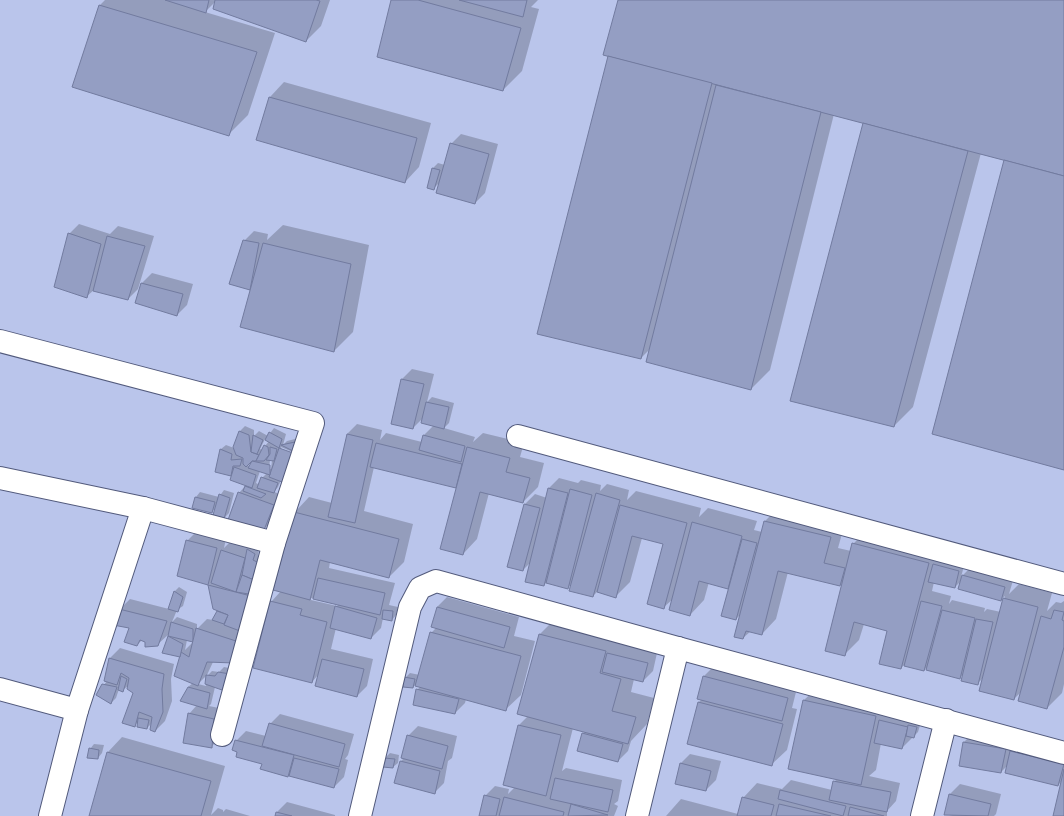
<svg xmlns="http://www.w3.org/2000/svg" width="1064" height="816" font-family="'Fira Sans Condensed',sans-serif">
<rect width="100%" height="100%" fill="#bac5eb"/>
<g fill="#0003" fill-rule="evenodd">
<path d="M105,0H330L321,26L306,41L215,2L205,12L275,33L248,115L229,134L100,5Z"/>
<path d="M392,0H538L531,7L539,9L522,71L503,90Z"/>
<path d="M619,0H1064V469L1006,159L981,153L913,407L894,426L864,122L834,114L770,370L751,389L650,349L641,358L609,55Z"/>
<path d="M284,82L431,123L419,167L405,182L257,139L270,97Z"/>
<path d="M461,134L498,144L485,193L475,203L440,182L434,188L428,187L433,168L438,163L445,165L451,144Z"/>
<path d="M79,224L110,234L118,226L154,236L138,289L128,299L94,290L87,296L69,234Z"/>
<path d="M283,225L369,245L353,332L334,351L251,289L230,284L244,241L254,231L268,234L267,240Z"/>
<path d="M152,273L193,284L187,305L177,315L136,302L142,283Z"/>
<path d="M412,369L434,374L427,402L432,397L454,403L449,423L444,428L475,437L473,442L483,433L524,443L520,457L544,463L538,487L523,502L489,493L477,539L463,554L458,484L456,486L374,467L364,511L413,524L404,562L389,577L330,562L329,568L395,583L389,605L398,607L396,615L392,620L383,618L381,628L371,638L336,628L331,649L373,659L367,686L357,696L318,675L312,682L271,602L281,591L295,512L309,497L332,503L347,434L357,424L382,430L380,440L386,433L422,442L424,435L434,425L423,418L413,428L402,379ZM311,598L339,604L337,606L311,600Z"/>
<path d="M245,426L254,430V436L259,431L268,436L274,428L286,434L283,445L287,441L299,438L295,453L281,447L287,476L281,480L278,487L274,492L283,495L274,519L264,529L239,493L246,485L233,475L217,472L221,449L226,445L234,448L240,431ZM265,439L269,441L262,450L260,449ZM253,459L250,466L247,465ZM270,460H272L271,469H269ZM260,471L267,473L262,478L260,485L256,483Z"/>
<path d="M559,478L578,483L581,480L601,485L600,491L607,484L629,490L627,500L636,491L701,508L699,517L708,508L757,521L754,530L762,532L765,521L779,507L845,523L838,548L851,551L853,544L868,529L964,566L961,577L973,565L1014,577L1009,594L1019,584L1052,593L1047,611L1056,602L1061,603L1064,601V684L1062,693L1047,708L1022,691L1014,699L984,677L977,684L964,673L960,678L928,666L924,670L904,665L901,668L888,630L864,624L859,640L844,655V582L840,585L788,572L776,619L762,634L751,631L743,638L741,614L736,619L730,585L728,587L709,582L704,600L690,615L673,599L664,607V543L642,538L630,582L616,596L597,592L593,596L572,583L568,588L547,582L544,585L531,562L523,570L525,504L535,494L547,498L549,488ZM961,581L1000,600L1005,596L1001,612L987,609L984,612L985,608L952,600L949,604L951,596L932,591L934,582L955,587Z"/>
<path d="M224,490L234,493L229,513L224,518L216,507L212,512L196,497L200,492L219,497Z"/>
<path d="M197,531L226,539L224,548L231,541L259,549L258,556L262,557L248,632L213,662L207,675L198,684L206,686L207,676L212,671L219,672L224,667L234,669L227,684L222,689L215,687L211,704L209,706L224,709L221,737L211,747L189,714L197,705L188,687L193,683L181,656L163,652L169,634L157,645L142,640L137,645L131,627L120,609L130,599L169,609L174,592L179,587L187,592L183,606L177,610L172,622L177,617L197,624V629L207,619L213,620L219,610L214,608L209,584L179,576L187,541ZM195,638L193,644L192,643L185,650L187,640L192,641Z"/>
<path d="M447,597L519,617L514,636L535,641L521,695L506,709L466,699L465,703L455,713L417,690L420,687L417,683L413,687L405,678L410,673L420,675L431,633L436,628L437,607Z"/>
<path d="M559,615L624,632L621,644L657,653L653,671L643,681L634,679L631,692L654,698L647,724L631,741L628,751L618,761L583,733L585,732L573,728L562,771L566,768L622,780L618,801L614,804L618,806L614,816H480L485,796L495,786L509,789L508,794L515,787L504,785L519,725L528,716L518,714L540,634Z"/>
<path d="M120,648L174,664L171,679L172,701L165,721L155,731L153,722L147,728L139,721L134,726V692L129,685L123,690L119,689L116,698L111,703L97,694L107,681L105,680L110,658Z"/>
<path d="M713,667L797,688L792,708L797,709L787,750L772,764L698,703L702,699L703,677Z"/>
<path d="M819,686L921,722L918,732L902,748L881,743L876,770L869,776L900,783L896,801L887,811V816H666L681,799L738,814L743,798L757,783L782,789L791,780L832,790L836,779L804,700Z"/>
<path d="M280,714L354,734L348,755L345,759L348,760L344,777L334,787L261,768L263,763L238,751L236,741L246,731L266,736L270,724Z"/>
<path d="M418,726L457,736L452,758L448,761L444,783L434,793L401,761L404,758L408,736Z"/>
<path d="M974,732L1064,752V816H1054L1062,781L1058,785L1007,766L1001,772L960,765L964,742Z"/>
<path d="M122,737L225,766L211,815L218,808L223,810V812L226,809L250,816H90L108,752Z"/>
<path d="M94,744L104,745L102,753L98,758L90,749Z"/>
<path d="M390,753L399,755L398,763L393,767L384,766L385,758Z"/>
<path d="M690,754L721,761L716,780L706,790L680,764Z"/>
<path d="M960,784L1001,794L996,814L994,816H953L945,814L950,794Z"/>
<path d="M287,802L335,815V816H276L277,812Z"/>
</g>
<g fill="#949ec3" stroke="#727b9f">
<path d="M165,0H209L206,13Z"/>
<path d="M215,0H316L320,1L306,42L213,9Z"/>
<path d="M391,0H418L521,28L503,91L377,57Z"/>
<path d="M459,0H527L523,17Z"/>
<path d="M618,0H1064V176L603,55Z"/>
<path d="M99,5L257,52L229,136L72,87Z"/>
<path d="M608,56L712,83L641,359L537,334Z"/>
<path d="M716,85L821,112L751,390L646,362Z"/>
<path d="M269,97L417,138L405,183L256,140Z"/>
<path d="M863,123L968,151L894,427L790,401Z"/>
<path d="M450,143L489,154L475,204L436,193Z"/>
<path d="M1004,160L1064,176V470L932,434Z"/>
<path d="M432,168L440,170L434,190L427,188Z"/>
<path d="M68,233L101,244L87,298L54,287Z"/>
<path d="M107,236L145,246L128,300L93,291Z"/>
<path d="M243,240L259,243L250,290L229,284Z"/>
<path d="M263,243L351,264L334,352L240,327Z"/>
<path d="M141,283L183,294L177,316L135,303Z"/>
<path d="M401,379L424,384L413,429L391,424Z"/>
<path d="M426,402L449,407L444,429L421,423Z"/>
<path d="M239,431L249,435L251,452L259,455L256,461H252L246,467L243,464V458L236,455L233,447Z"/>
<path d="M269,432L282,439L279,448L265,440Z"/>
<path d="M347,434L373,440L355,523L328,517Z"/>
<path d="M253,435L263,440L257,454L251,452Z"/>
<path d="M423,435L465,446L461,462L419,450Z"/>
<path d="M295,442L293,451L281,445Z"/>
<path d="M376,443L462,464L456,488L370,467Z"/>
<path d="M264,445L268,447L269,455L264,461H256Z"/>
<path d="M270,447L277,449L274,461L266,460L270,454Z"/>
<path d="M467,447L510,458L506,472L530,478L523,503L480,492L463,555L440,549Z"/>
<path d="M279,448L293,453L282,482L269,477Z"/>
<path d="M220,449L232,454L231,460L242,459L240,466H233L231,476L215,472Z"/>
<path d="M252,461L270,465V475L248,468Z"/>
<path d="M234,467L256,475L252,488L230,480Z"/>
<path d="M261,477L278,483L274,493L257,488Z"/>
<path d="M245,486L266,494L261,498L243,491Z"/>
<path d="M548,488L568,493L544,586L525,582Z"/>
<path d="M570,489L592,495L568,589L546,583Z"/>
<path d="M238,492L274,505L264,530L228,520Z"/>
<path d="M596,493L620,500L593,597L569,591Z"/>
<path d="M219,494L230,498L224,519L213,515Z"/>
<path d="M195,497L215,502L212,513L192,508Z"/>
<path d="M524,504L540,508L523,571L507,567Z"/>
<path d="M620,505L687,523L664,609L647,604L663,544L632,536L616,598L597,592Z"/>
<path d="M294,512L399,539L389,578L320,560L310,600L273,590Z"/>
<path d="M764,521L831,537L824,563L845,568L840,586L778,571L762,635L746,631L743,639L734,637Z"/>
<path d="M692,522L742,536L728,589L699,581L690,616L669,610Z"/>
<path d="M742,539L757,543L736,620L721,616Z"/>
<path d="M186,540L217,548L208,585L177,576Z"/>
<path d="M852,543L929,563L901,669L879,664L887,631L854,622L845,656L825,651Z"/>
<path d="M247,549L255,554L253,560L257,562L261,567L254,580L242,575Z"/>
<path d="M221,550L245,558L236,592L211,583Z"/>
<path d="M933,564L959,571L955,588L928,582Z"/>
<path d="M242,575L254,580L255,595L236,592Z"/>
<path d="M962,575L1005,587L1001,601L958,589Z"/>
<path d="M318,578L385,593L380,615L313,599Z"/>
<path d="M208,585L251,596L240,631L224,625L228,615L213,609Z"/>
<path d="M174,591L183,597L178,612L168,609Z"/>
<path d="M1003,598L1038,607L1014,700L979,691Z"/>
<path d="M270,601L302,609L300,615L327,622L312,683L253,668Z"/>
<path d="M921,601L942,606L924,671L904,666Z"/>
<path d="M335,606L377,618L371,639L330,628Z"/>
<path d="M437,607L510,627L504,648L431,627Z"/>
<path d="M119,609L167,621L158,646L145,647V642L140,640L137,646L124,642L129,628L113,625Z"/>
<path d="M383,610L393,611L392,621L382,619Z"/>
<path d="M942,610L975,618L960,679L926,670Z"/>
<path d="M1054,610L1064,612L1062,620L1064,621V647L1047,709L1018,701L1041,616L1051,619Z"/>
<path d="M217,611L228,615L224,624L212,620Z"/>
<path d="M976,619L993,622L978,685L961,681Z"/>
<path d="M171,622L193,629V642L168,636Z"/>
<path d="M196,628L239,642L234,663L207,662L198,686L174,676L181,652L189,657Z"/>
<path d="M430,632L521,656L506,711L415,686Z"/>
<path d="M539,634L606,651L600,673L621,679L612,711L636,717L628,744L517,714Z"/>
<path d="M168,636L183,644L180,657L162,653Z"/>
<path d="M607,653L648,663L643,682L602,672Z"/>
<path d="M109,658L164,674L162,689L163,712L155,732L150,730L152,717L139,712L135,727L122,723L133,693L127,689L129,678L121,673L117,685L104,681Z"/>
<path d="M322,659L364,669L357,697L315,686Z"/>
<path d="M218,672L230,674L222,690L205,684L206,675L215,676Z"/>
<path d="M121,676L127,679L123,692L118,690Z"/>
<path d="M703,676L788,698L782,721L697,699Z"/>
<path d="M404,677L415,679L413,688L403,687Z"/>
<path d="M102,684L117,687L111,704L96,695Z"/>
<path d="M188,687L210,693L207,709L180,701Z"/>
<path d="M416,689L459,699L455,714L413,705Z"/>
<path d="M803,700L876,716L861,785L788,769Z"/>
<path d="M698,702L783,724L772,766L687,744Z"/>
<path d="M188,713L214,719L212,748L183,743Z"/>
<path d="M138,718L149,720L147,729L137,727Z"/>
<path d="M879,720L908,727L902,749L874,743Z"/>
<path d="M269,723L345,744L339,767L262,746Z"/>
<path d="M518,725L561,735L546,796L503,785Z"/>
<path d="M908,725L917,727L914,738L906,736Z"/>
<path d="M582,733L623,744L618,762L577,751Z"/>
<path d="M407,735L448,746L442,769L401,758Z"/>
<path d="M235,740L294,755L288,777L260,769L262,764L236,757L237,752L232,750Z"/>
<path d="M963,742L1006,749L1001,773L959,766Z"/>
<path d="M89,748L99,750L98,759L87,758Z"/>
<path d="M1010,751L1064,764L1058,786L1005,773Z"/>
<path d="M107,752L211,781L201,816H89Z"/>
<path d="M294,758L339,769L334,788L289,776Z"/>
<path d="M384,758L395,759L393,768L383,767Z"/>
<path d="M400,761L440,771L435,794L394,783Z"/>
<path d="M680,763L711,771L706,791L675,784Z"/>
<path d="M1064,769V816H1053Z"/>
<path d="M555,778L613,790L608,812L550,799Z"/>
<path d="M833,781L891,792L887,812L829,800Z"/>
<path d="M780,790L846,806L843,816L778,799Z"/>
<path d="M949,794L991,804L988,816L944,815Z"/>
<path d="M484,795L500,799L496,816H479Z"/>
<path d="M504,797L564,812L563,816H499Z"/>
<path d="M742,797L774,805L771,816H737Z"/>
<path d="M571,804L608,815L568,816Z"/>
<path d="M779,804L831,816H776Z"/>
<path d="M850,807L884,816H848Z"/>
<path d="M276,812L292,816H275Z"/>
</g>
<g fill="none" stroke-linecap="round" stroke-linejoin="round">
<defs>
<g id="minor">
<path d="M0,341L313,423L274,543L222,735"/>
<path d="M518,436L1064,584"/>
<path d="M0,478L143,508L274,543"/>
<path d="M0,689L77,710"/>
<path d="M50,816L77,710L143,508"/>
<path d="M360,816L410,607L420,588L436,581L678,648L1064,753"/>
<path d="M637,816L678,648"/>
<path d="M922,816L946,720"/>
</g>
</defs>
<use href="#minor" stroke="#525a7c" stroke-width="24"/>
<use href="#minor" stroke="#fff" stroke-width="22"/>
</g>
</svg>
